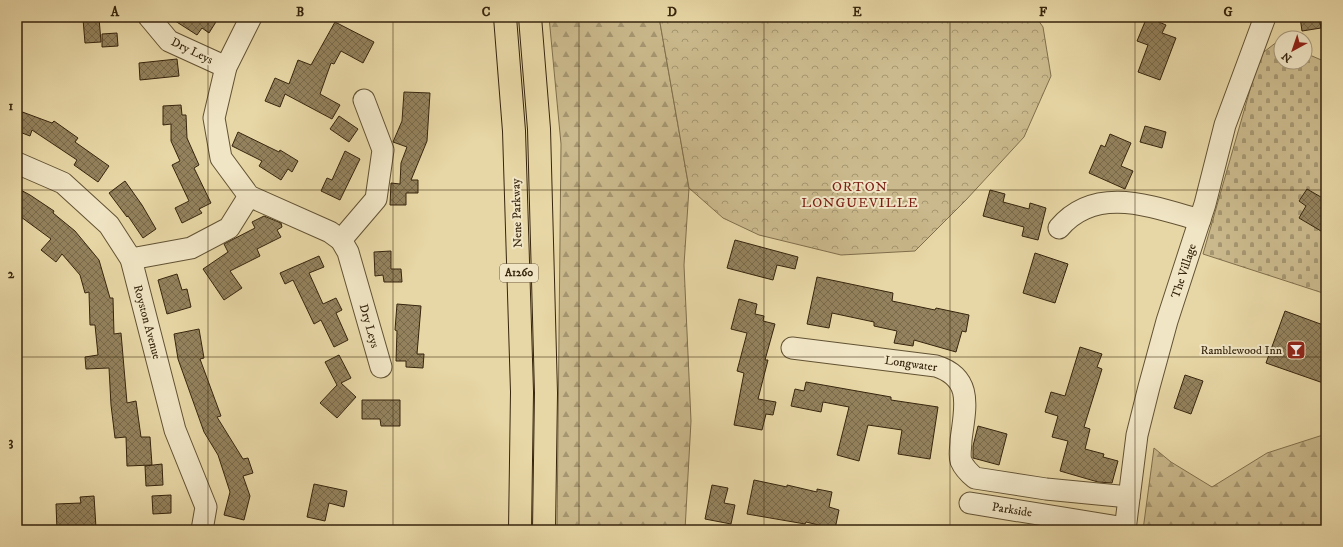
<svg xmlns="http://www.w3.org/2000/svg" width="1343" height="547" font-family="'IM FELL DW Pica',serif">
<defs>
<pattern id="forest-firs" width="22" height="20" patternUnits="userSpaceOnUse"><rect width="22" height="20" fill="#cab98c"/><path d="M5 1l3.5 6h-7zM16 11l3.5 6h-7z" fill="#a59671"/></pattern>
<pattern id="cemetery-stones" width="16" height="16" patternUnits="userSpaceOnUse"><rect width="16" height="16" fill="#cab98c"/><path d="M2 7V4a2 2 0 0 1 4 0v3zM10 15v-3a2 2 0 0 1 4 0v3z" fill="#a59671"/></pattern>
<pattern id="park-crowns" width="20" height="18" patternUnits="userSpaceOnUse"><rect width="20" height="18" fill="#cab98c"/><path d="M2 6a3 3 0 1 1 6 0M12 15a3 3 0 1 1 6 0" fill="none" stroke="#a59671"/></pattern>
<pattern id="building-cross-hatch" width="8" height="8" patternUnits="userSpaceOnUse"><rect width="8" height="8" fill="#93825d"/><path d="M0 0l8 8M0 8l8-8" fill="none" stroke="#796a4b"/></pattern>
</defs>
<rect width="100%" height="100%" fill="#e8d7a6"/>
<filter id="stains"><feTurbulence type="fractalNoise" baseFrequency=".005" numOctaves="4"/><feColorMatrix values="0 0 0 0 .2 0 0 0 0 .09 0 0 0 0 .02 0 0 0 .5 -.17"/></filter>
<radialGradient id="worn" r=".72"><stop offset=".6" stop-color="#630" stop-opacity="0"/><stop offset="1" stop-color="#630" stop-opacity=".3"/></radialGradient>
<g fill="url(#forest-firs)" stroke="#806f4c">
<path d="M549,17H659L689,188L684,265L691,421L685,530H557L561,144Z"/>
<path d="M1326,434V530H1143L1154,448L1171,462L1212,487L1267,453Z"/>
</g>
<path fill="url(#cemetery-stones)" stroke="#806f4c" d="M1278,41L1281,42V62H1305V53L1326,62V294L1203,254L1260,55Z"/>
<path fill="url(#park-crowns)" stroke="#806f4c" d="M659,17H1036L1043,27L1051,76L1024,137L966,200L915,251L841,255L759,235L723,218L689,188Z"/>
<g fill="url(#building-cross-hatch)" stroke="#36250d">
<path d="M169,17H219L209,33L202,28L197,35Z"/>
<path d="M1147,17L1166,25L1162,33L1176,38L1160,80L1138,72L1148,45L1137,41Z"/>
<path d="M1300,17H1319L1321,28L1302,31Z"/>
<path d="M99,18L101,42L85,43L83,19Z"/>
<path d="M335,22L374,42L363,63L341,51L334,64L331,63L320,94L340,105L332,119L285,94L280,107L265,101L275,78L289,84L298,60L311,65Z"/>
<path d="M117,33L118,46L102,47V34Z"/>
<path d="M177,59L179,76L140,80L139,63Z"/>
<path d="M404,92L430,93L427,141L411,180H418V193H406V205H390L391,183L400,184L401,163L407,147L393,142L402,121Z"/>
<path d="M181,105L182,115H186L187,138L199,165L194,168L211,203L199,209L202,213L182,223L175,208L189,201L172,165L180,161L171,141V124L163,125V106Z"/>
<path d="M17,110L52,123L54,121L78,138L75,142L109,166L98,182L74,165L77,160L32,130L30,136L17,131Z"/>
<path d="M339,116L358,129L349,142L330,129Z"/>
<path d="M1145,126L1166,132L1162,148L1140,142Z"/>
<path d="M238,132L279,152L280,150L298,161L292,172L288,169L281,180L259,166L262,161L232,146Z"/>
<path d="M1110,134L1131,143L1121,166L1133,171L1125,189L1089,173L1101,145L1105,147Z"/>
<path d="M345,151L360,159L340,200L321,191L327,178L332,180Z"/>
<path d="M125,181L142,205L156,229L143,238L128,216L127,217L109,193Z"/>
<path d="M17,188L30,195L54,211L53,213L75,231L99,260L110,298H113L114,334L121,333L127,403L136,401L141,437H150L152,465L127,466L126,437L115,438L111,405L109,368L86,369L85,357L98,355L95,325H90L89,292L85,293L80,275L62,254L56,262L41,250L51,239L17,214Z"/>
<path d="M1307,189L1326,200V234L1299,218L1306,206L1299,201Z"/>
<path d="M990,190L1005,194L1003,202L1029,209L1030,203L1046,208L1038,240L1022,236L1024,227L983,216Z"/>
<path d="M264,216L281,223L282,227L277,230L281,237L257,249L260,256L230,271L242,288L224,300L203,269L228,252L224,244L255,228L252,222Z"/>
<path d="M735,240L798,257L795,269L777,265L773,280L727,268Z"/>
<path d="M391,251V269H401L402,282H384L383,275L375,276L374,252Z"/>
<path d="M1035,253L1068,264L1055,303L1023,293Z"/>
<path d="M319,256L324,267L309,273L323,304L336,298L342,310L336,313L348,340L334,347L321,320L314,324L293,280L285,284L280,273Z"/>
<path d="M177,274L182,290L187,289L191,307L167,314L158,280Z"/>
<path d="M817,277L893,293L892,301L935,310L936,308L969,315L966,332L962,331L956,352L914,340L913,346L894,343L897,331L874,326V322L832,313L829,328L807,324Z"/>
<path d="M739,299L757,304L755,314L764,316L763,321L775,324L765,360H768L758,399L776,402L773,415L766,414L762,430L734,425L744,373L737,371L747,333L731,329Z"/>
<path d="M397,304L421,306L417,354H424L423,368L406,367V361H396L397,331L395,330Z"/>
<path d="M1285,311L1326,326V384L1266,363Z"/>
<path d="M199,329L204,358L200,359L221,416L217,417L243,459L248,458L253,473L243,476L250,496L244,520L224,515L230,492L218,455L204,432L178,359L174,334Z"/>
<path d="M1080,347L1102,354L1097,367L1102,369L1084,427L1090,429L1085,449L1104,454L1103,457L1118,461L1112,483L1098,482L1060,471L1068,441L1052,437L1058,416L1045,412L1051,392L1065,396Z"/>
<path d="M339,355L351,378L341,383L356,397L337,418L320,403L337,385L325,362Z"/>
<path d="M1185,375L1203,381L1191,414L1174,408Z"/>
<path d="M806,382L891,397V400L938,407L930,459L898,454L902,430L868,425L859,461L837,455L849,407L823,402L821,412L791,406L795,389L804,391Z"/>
<path d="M362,400H400V426H381L380,419H362Z"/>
<path d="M978,426L1007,434L999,465L973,458V446Z"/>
<path d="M162,464L163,485L146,486L145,466Z"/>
<path d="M754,480L787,487V485L817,492V489L832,492L829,507L839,510L835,529L806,522L805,524L747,514Z"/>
<path d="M314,484L347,491L344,507L329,503L325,521L307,517Z"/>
<path d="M712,485L728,488L724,503L735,505L731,524L705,519Z"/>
<path d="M171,495V513L153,514L152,496Z"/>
<path d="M94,496L96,528L57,530L56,504L81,503L80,497Z"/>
</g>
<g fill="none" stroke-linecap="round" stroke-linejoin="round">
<defs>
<g id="minor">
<path d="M149,17L169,41L226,67"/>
<path d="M251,17L226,67L214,118L221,158L249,196L330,232L341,240L348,252L381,367"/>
<path d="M17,163L63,183L109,225L131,259L175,430L206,507L202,530"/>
<path d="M1059,228C1096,184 1153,207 1200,220"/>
<path d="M341,240L376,199L383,150L364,100"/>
<path d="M131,259L191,248L229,228L249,196"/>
<path d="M792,348L936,366C974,378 965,408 961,440C961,447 959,455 961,461C964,468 969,473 975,478L1046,489L1129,497"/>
<path d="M970,503L1125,528"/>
<path d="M1125,530L1137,435L1149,387L1167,321L1205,204L1225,125L1265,17"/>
</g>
<g id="highway">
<path d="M505,17L514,131L522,392L520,530"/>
<path d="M530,17L539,129L546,393L544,530"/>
</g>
</defs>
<use href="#minor" stroke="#625233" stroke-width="23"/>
<use href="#highway" stroke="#36250d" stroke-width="24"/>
<use href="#minor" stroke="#f0e5c5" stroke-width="21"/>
<use href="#highway" stroke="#e8d7a6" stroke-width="22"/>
</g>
<path fill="none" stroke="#36250d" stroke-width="1" stroke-opacity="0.55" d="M208,17V530M393,17V530M579,17V530M764,17V530M950,17V530M1135,17V530M17,190H1326M17,357H1326"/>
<defs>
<symbol id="bar-square" viewBox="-11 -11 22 22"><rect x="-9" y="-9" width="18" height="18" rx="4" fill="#8f2418" stroke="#f0e5c5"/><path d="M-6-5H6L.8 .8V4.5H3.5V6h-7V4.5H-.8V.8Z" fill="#fff"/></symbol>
</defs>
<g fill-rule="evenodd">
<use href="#bar-square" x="1285" y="339" width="22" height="22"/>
</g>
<g text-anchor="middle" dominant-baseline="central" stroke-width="4" stroke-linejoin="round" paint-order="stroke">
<rect fill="#f0e5c5" stroke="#6e5f44" stroke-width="1" x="500" y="264" width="38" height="18" rx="3"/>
<g font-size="11" font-weight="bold" fill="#36250d">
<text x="519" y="273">A1260</text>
</g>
<g font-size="12" fill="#36250d" stroke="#f0e5c5">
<text transform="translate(192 51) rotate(26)">Dry Leys</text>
<text transform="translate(517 213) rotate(-92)">Nene Parkway</text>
<text transform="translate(1184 271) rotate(-72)">The Village</text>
<text transform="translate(147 322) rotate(75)">Royston Avenue</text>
<text transform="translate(369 326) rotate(74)">Dry Leys</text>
<text transform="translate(911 364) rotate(8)">Longwater</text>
<text transform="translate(1012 510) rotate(9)">Parkside</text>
</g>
<g font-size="12" fill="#36250d" stroke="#f0e5c5" text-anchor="end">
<text x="1282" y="350">Ramblewood Inn</text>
</g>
<g font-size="14" letter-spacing="1" fill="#7a1f14" stroke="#f0e5c5">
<text x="860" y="187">ORTON<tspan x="860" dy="16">LONGUEVILLE</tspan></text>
</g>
</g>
<rect width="1343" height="547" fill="none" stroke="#e8d7a6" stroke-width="44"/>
<g transform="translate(1293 50) rotate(220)"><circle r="19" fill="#f0e5c5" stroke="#a6987b"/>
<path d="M0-3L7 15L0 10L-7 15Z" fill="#8f2418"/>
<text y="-6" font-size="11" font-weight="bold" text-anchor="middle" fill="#36250d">N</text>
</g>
<rect x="22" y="22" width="1299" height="503" fill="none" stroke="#36250d" stroke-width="1.5"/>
<g font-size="13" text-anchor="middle" font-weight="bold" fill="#36250d">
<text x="115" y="16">A</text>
<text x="300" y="16">B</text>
<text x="486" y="16">C</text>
<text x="672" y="16">D</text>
<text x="857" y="16">E</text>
<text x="1043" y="16">F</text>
<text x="1228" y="16">G</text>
<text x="11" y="110">1</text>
<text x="11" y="278">2</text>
<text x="11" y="446">3</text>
</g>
<rect width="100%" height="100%" filter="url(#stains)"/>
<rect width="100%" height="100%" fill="url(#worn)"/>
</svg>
